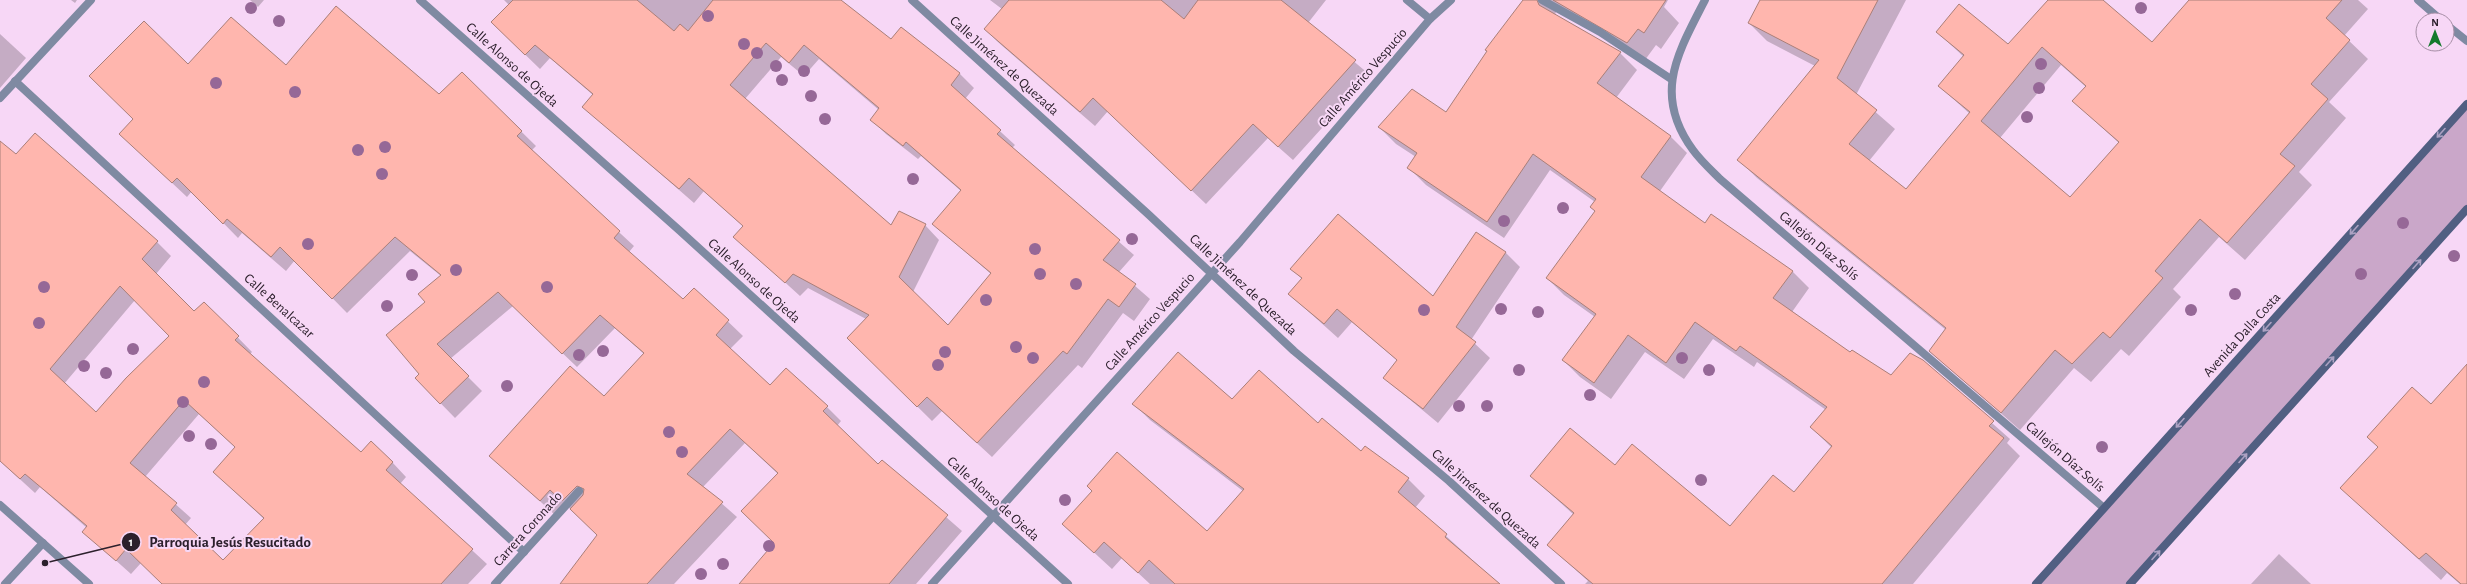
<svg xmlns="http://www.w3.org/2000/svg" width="2467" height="584" font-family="'Alegreya Sans',sans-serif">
<rect width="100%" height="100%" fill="#f7d7f6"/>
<path fill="#caa7c9" d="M2467,104V209L2130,584H2036Z"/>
<g fill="#0003" fill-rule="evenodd">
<path d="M71,0H77L75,3Z"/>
<path d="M250,0H264L258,7Z"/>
<path d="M504,0H840L892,41L902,28L960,74L974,88L965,99L1015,145L1012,148L1134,255L1119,272L1150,299L1134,321L1123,313L1082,368L1078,365L992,457L942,411L932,421L848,338L866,319L808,288L800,296L735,237L744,227L704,191L694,203L583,106L593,95L550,58L540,69L507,37L509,5ZM781,57L804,76L819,59L879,110L872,120L886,134L918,159L921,156L961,191L934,224L991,274L948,326L913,292L939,240L925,225L891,227L745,99Z"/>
<path d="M990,0H1326L1308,23L1370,75L1293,160L1268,138L1206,204L1108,111L1095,126L999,43L985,29L1002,9Z"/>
<path d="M1524,0H1668L1664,7L1679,23L1661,49L1656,45L1645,60L1563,12H1556L1555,15L1620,53L1637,70L1616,98L1670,136L1687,153L1660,191L1705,224L1792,271L1809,288L1792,312L1851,353L1892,376L1922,361L2010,439L2007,443L2020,456L1913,584H1585L1588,581L1548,545L1574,515L1531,476L1615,466L1730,528L1794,494L1832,448L1811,427L1826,410L1757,362L1754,367L1713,339L1684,379L1645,352L1611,399L1580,377L1563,360L1595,317L1564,295L1547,278L1596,212L1591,207L1595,202L1550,170L1504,238L1426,185L1409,168L1416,157L1396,144L1379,127L1446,113Z"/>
<path d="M1761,0H1906L1856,95L1895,129L1869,161L1906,191L1970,114L1939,86L1964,57L1937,32L2008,46L2049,0H2102L2152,43L2191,0H2358L2368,9L2344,36L2368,59L2329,102L2346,118L2299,172L2312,185L2245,260L2219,237L2173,289L2181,297L2129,356L2121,349L2091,382L2074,368L2020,430L1930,351L1946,330L1757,178L1739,160L1815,66L1767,41L1749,23ZM2061,65L2086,87L2073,101L2119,143L2070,199L2000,138Z"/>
<path d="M0,34L26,58L0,88Z"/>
<path d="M188,66L286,67L439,95L462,73L536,146L531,151L634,246L629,252L683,300L694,289L743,336L730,349L770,387L827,407L841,421L837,426L878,465L882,461L962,531L916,584H741L775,543L778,474L745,443L703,487L737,517L674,584H561L598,535L565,504L555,515L491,456L604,397L644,354L615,328L577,367L513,306L450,359L482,391L455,418L416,378L420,374L427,302L441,276L410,251L347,313L295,260L286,271L242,233L238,238L192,191L187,197L120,134Z"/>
<path d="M0,142L16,155L157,242L171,256L156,274L194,312L204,303L252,352L250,354L361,453L392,462L406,477L400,484L487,564L468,584H163L141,563L131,574L84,532L87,528L40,487L35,493L0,461ZM135,300L170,336L96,413L64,384ZM199,414L236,448L214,472L264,519L223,562L185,525L191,518L145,477Z"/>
<path d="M1477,234L1506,253L1520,267L1471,340L1490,358L1438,423L1384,378L1398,361L1352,322L1338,338L1289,294L1302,279L1292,269L1434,297Z"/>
<path d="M2467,366V584H2460L2447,573L2441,580L2341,488L2431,406Z"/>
<path d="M1232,401L1318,424L1361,453L1408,479L1425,496L1415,508L1499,584H1150L1122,558L1112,569L1063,524L1207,532L1243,491L1150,420L1133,403Z"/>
<path d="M2279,554L2311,584H2251Z"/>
</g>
<g fill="#ffb6ae" stroke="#aa7f79" fill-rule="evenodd">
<path d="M513,0H637L674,31L680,24L688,31L713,0H841L891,39L901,27L960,73L951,85L1001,130L997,134L1120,240L1103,260L1136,284L1119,307L1108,299L1067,354L1063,351L977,443L927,397L917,407L847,338L869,315L793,274L785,283L733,237L743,226L689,178L679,189L582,107L593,94L535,45L525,55L491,22ZM766,43L789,63L804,45L879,108L870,120L903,146L906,142L961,190L932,224L991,273L948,325L899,277L926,224L899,211L891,225L730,85Z"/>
<path d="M1009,0H1161L1184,19L1198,0H1281L1356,60L1278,147L1253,124L1191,191L1093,98L1080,112L984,29Z"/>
<path d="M1523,0H1537L1539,5L1621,52L1597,83L1671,136L1641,177L1705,223L1711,214L1793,271L1773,298L1850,352L1852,350L1891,375L1910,353L1923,360L1994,421L1989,426L2004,438L1882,584H1593L1547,545L1574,513L1530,476L1570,428L1615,465L1632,444L1730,526L1773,475L1794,492L1832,446L1810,427L1827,407L1740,346L1736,351L1695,322L1666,363L1628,335L1594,383L1562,360L1596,314L1546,278L1595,211L1590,207L1596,199L1533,154L1487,222L1407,168L1417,153L1378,127L1412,89L1446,112L1487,51L1485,50Z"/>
<path d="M1553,0H1666L1644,33L1638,29L1627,43Z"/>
<path d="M1760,0H1878L1837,78L1877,110L1849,144L1906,189L1970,112L1938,86L1964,55L1936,32L1959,4L2008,44L2048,0H2103L2152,42L2189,0H2342L2326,18L2350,40L2311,84L2328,99L2280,154L2295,166L2227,243L2200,219L2155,271L2163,278L2110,338L2103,332L2072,364L2055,350L2001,413L1929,351L1946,328L1737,160L1819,60L1748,23ZM2042,47L2086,86L2072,101L2119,142L2070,197L1981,121Z"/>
<path d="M336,6L439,94L462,72L522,131L517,136L620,231L614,238L683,299L694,288L729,320L716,335L770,385L786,368L828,406L823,411L878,464L882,460L948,515L889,584H739L774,543L741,511L778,473L730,429L687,474L723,502L647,584H560L597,535L570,509L583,495L584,489L577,486L562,501L550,490L540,501L489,456L570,366L604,396L644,353L600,315L562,354L498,292L437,344L469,376L440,404L415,378L419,374L386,335L425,302L418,294L441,275L395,237L332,299L280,247L271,257L227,219L223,224L177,178L172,183L119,134L133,119L89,76L144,21L188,64L231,17L286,65Z"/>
<path d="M35,133L158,241L142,259L194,311L204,302L239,336L235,340L361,452L371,441L393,462L386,470L473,549L441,584H162L126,549L116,561L82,532L87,526L25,474L20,479L0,461V141L16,154ZM120,286L169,336L126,378L96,412L50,369ZM184,400L235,447L213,472L264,518L223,560L171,510L177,503L130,463Z"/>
<path d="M1338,214L1433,296L1476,232L1506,252L1456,327L1476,342L1423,409L1383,378L1397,360L1337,309L1324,324L1288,294L1302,278L1290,269Z"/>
<path d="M1178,352L1232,399L1259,370L1318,423L1322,418L1361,451L1365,446L1409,478L1398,492L1447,534L1445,537L1500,584H1175L1149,560L1138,573L1104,542L1094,553L1062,524L1092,491L1087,486L1117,452L1207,531L1244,489L1132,404Z"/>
<path d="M2467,364V584H2461L2426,553L2419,559L2340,488L2378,447L2367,437L2412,387L2431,404Z"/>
</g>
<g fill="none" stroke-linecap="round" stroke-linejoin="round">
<g stroke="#7f8aa2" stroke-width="8">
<path d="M2418,0L2441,20"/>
<path d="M2447,25L2467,41"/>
</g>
<g stroke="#7f8aa2" stroke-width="8">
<path d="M420,0L679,230L1068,584"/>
<path d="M912,0L1148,214L1294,351L1449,481L1561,584"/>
<path d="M1407,0L1430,19"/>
<path d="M1542,0L1600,32L1671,79"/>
<path d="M1705,0C1678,53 1652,94 1693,150C1701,161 1711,170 1720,179L2104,508"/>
<path d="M15,81L524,552"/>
<path d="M0,98L91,0"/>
<path d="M0,505L89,584"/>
<path d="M5,584L43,543"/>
<path d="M495,584L579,491"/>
<path d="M932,584L1240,242L1430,19L1451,0"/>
</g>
<g stroke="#515f82" stroke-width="8">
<path d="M2036,584L2467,104"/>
<path d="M2130,584L2467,209"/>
</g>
</g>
<g fill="#966897">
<circle cx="251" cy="8" r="6"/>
<circle cx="2141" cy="8" r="6"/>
<circle cx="708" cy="16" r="6"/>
<circle cx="279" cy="21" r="6"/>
<circle cx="744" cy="44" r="6"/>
<circle cx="757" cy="53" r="6"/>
<circle cx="2041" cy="64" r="6"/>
<circle cx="776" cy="66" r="6"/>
<circle cx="804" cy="71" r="6"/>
<circle cx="782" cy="80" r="6"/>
<circle cx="216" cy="83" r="6"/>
<circle cx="2039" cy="88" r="6"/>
<circle cx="295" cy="92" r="6"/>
<circle cx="811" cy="96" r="6"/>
<circle cx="2027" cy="117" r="6"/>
<circle cx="825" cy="119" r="6"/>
<circle cx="385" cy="147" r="6"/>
<circle cx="358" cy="150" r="6"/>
<circle cx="382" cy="174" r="6"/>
<circle cx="913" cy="179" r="6"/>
<circle cx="1563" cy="208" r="6"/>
<circle cx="1504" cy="221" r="6"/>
<circle cx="2403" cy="223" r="6"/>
<circle cx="1132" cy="239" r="6"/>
<circle cx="308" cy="244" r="6"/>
<circle cx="1035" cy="249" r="6"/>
<circle cx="2454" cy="256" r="6"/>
<circle cx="456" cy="270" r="6"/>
<circle cx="1040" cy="274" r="6"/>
<circle cx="2361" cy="274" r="6"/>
<circle cx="412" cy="275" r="6"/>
<circle cx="1076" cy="284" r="6"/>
<circle cx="44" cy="287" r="6"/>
<circle cx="547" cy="287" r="6"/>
<circle cx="2235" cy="294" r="6"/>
<circle cx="986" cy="300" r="6"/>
<circle cx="387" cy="306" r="6"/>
<circle cx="1501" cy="309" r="6"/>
<circle cx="1424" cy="310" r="6"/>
<circle cx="2191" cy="310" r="6"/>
<circle cx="1538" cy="312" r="6"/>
<circle cx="39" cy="323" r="6"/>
<circle cx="1016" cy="347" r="6"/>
<circle cx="133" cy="349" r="6"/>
<circle cx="603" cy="351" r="6"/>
<circle cx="945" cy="352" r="6"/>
<circle cx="579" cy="355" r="6"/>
<circle cx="1033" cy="358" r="6"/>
<circle cx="1682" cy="358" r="6"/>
<circle cx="938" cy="365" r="6"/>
<circle cx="84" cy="366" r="6"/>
<circle cx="1519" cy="370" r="6"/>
<circle cx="1709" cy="370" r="6"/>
<circle cx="106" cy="373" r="6"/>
<circle cx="204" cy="382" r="6"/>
<circle cx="507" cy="386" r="6"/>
<circle cx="1590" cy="395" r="6"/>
<circle cx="183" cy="402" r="6"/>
<circle cx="1459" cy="406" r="6"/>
<circle cx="1487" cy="406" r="6"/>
<circle cx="669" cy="432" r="6"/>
<circle cx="189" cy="436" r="6"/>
<circle cx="211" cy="444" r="6"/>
<circle cx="2102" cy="447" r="6"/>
<circle cx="682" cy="452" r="6"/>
<circle cx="1701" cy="480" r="6"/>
<circle cx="1065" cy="500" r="6"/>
<circle cx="769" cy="546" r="6"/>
<circle cx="723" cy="564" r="6"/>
<circle cx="701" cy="574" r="6"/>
</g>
<defs><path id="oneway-shaft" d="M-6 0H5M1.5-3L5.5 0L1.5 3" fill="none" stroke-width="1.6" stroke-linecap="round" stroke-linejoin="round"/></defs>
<g stroke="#aca1c2">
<use href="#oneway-shaft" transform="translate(2441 133) rotate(132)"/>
<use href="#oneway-shaft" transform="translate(2354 230) rotate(132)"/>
<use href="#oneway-shaft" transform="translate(2417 264) rotate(-48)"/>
<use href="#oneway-shaft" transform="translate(2267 327) rotate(132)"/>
<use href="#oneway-shaft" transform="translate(2330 361) rotate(-48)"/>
<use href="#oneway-shaft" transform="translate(2180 423) rotate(132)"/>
<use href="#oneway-shaft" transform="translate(2243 458) rotate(-48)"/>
<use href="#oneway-shaft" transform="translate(2156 555) rotate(-48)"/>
</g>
<g text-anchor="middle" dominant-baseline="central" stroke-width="4" stroke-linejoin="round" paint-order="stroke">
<g font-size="14" fill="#2c202c" stroke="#f7d7f6">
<text transform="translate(512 65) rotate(42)">Calle Alonso de Ojeda</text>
<text transform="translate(1004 66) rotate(42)">Calle Jiménez de Quezada</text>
<text transform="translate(1363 78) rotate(-49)">Calle Américo Vespucio</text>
<text transform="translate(1819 246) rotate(40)">Callejón Díaz Solís</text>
<text transform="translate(754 281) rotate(42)">Calle Alonso de Ojeda</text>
<text transform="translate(1243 285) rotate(43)">Calle Jiménez de Quezada</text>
<text transform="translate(279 306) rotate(42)">Calle Benalcazar</text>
<text transform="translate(1150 322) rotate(-48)">Calle Américo Vespucio</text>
<text transform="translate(2242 335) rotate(-48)">Avenida Dalla Costa</text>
<text transform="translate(2065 457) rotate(41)">Callejón Díaz Solís</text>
<text transform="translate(993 499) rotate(42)">Calle Alonso de Ojeda</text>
<text transform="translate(1486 499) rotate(42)">Calle Jiménez de Quezada</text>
<text transform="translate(528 529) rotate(-48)">Carrera Coronado</text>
</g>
</g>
<path fill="none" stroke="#2c202c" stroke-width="1.5" d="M45 563L131 542"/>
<g fill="#2c202c" stroke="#f7d7f6" stroke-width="1.5">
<circle cx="45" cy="563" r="4"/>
<circle cx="131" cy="542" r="10"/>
</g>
<g font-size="12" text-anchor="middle" font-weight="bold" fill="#fff">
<text x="131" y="546">1</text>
</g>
<g font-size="15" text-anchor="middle" font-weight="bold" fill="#2c202c" stroke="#f7d7f6" stroke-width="4" stroke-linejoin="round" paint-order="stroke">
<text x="230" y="547">Parroquia Jesús Resucitado</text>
</g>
<g transform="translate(2435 32)"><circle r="19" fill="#f7d7f6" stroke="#a68ea5"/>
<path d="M0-3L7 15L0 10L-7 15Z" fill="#147a2d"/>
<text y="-6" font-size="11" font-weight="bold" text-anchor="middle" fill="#2c202c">N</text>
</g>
</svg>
